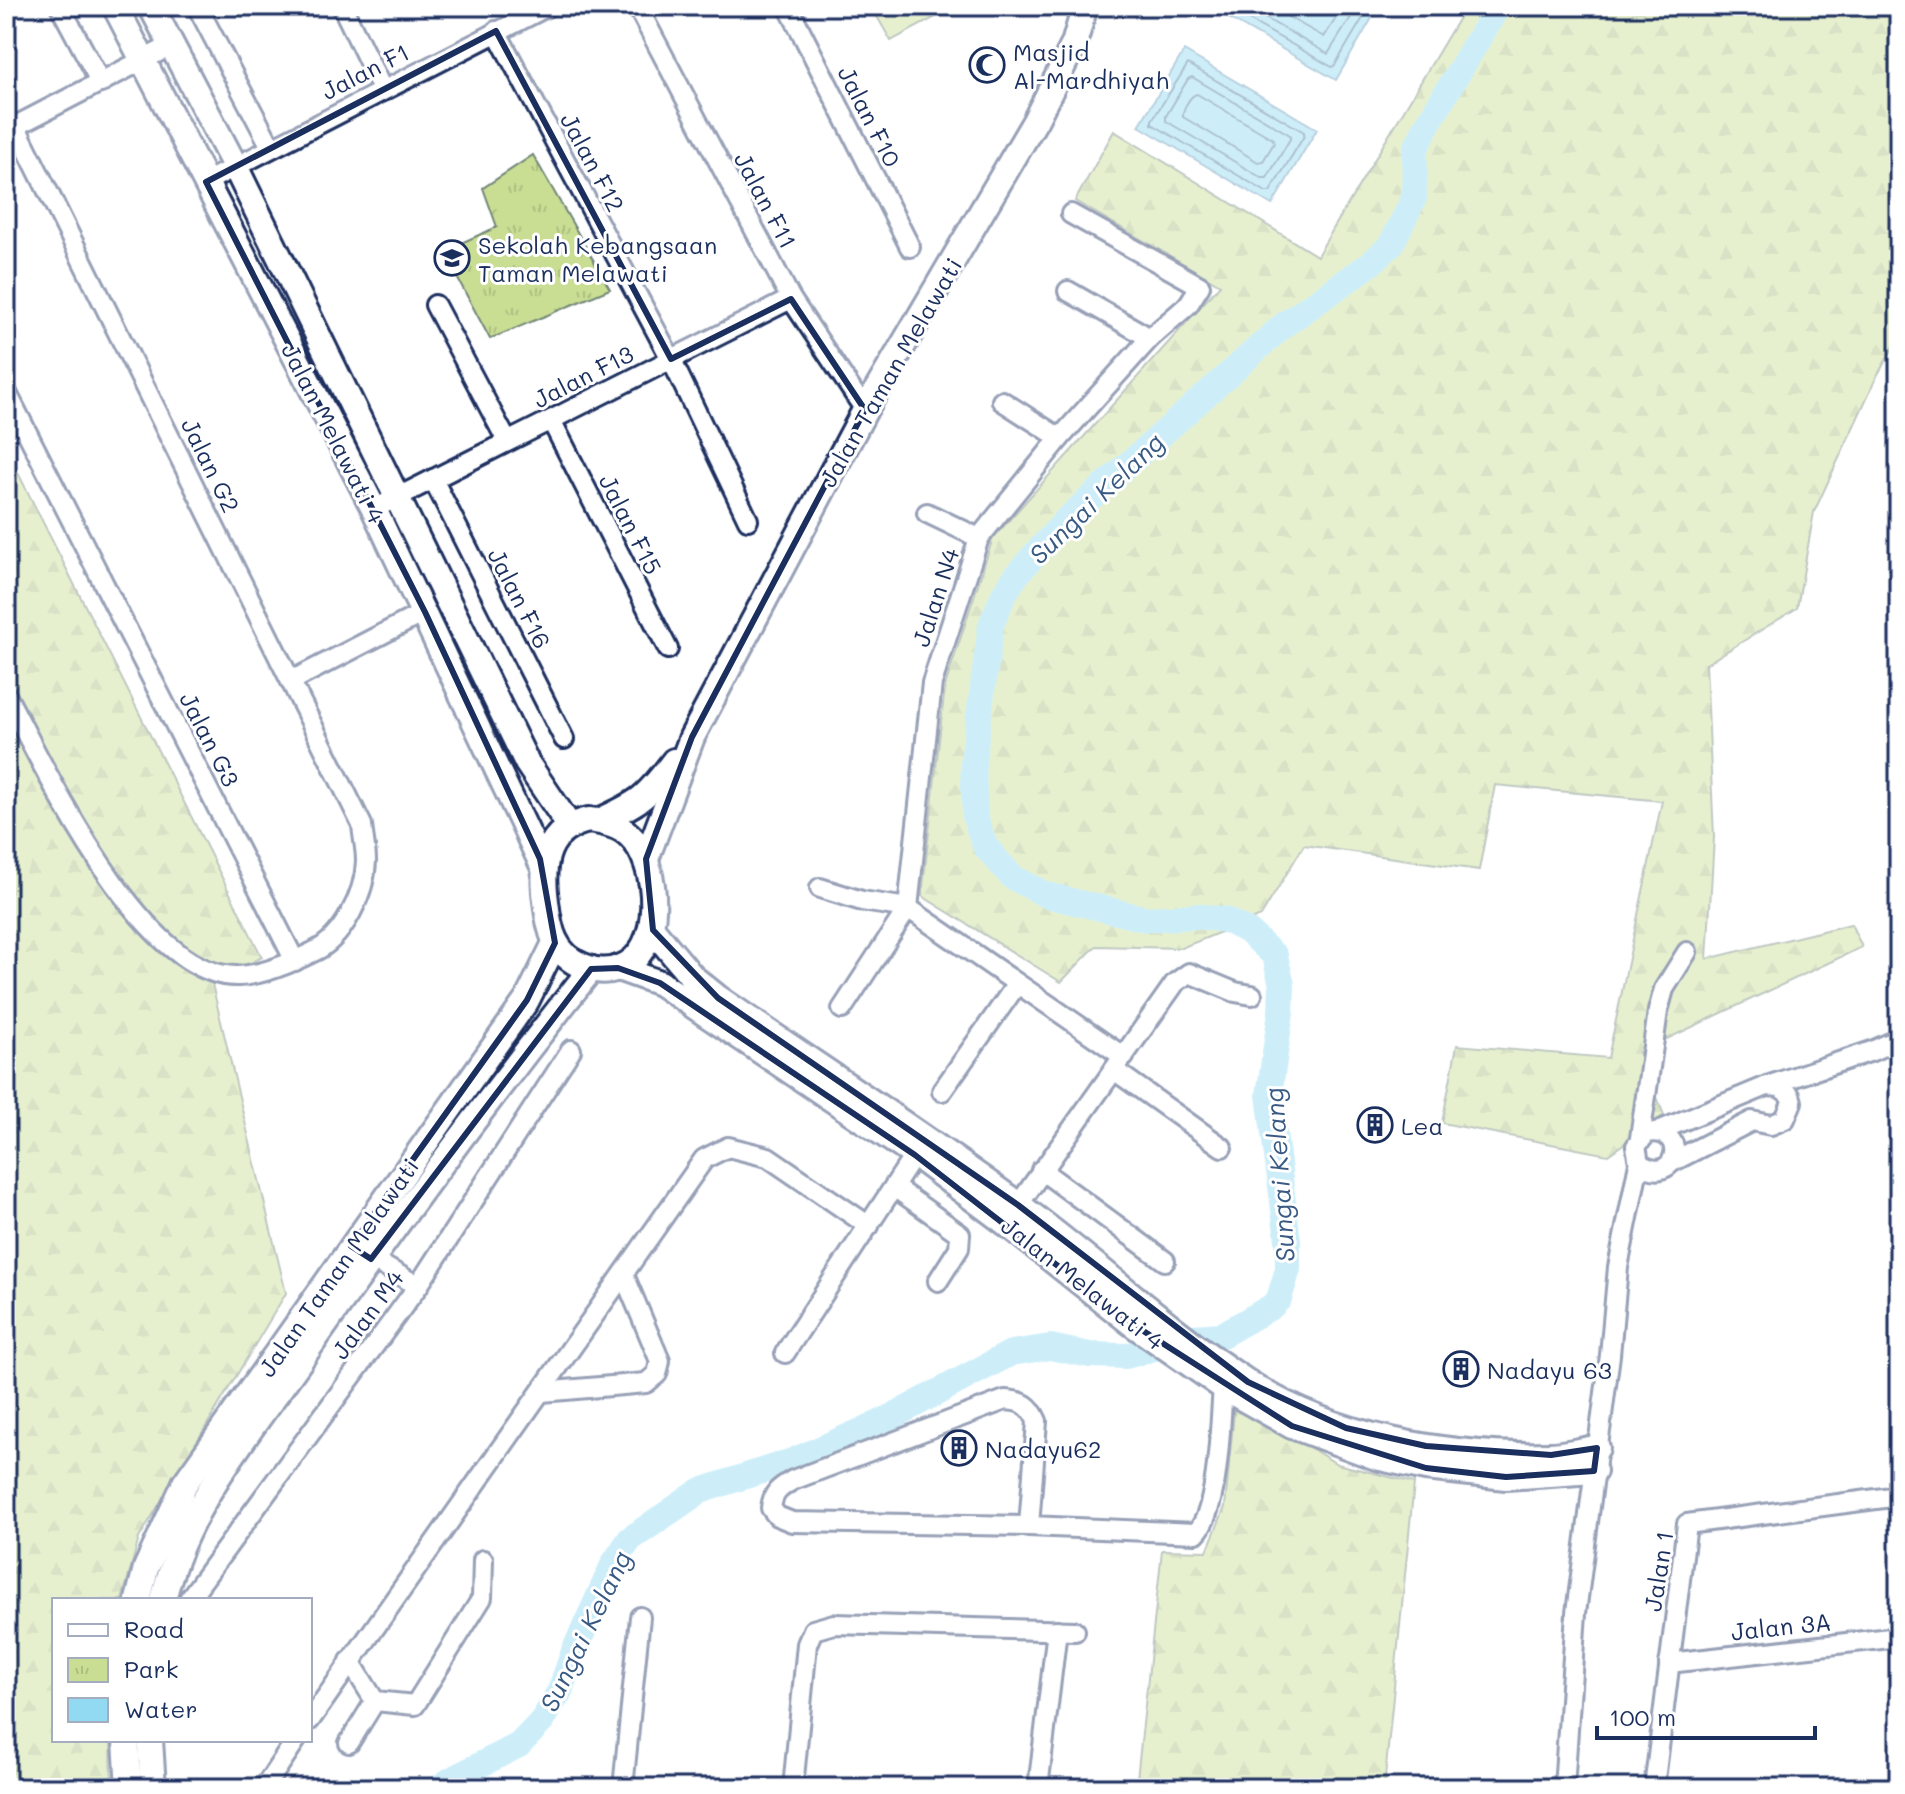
<svg xmlns="http://www.w3.org/2000/svg" width="1905" height="1794" font-family="Mali,sans-serif">
<defs>
<pattern id="forest-firs" width="22" height="20" patternUnits="userSpaceOnUse" patternTransform="scale(2)"><rect width="22" height="20" fill="#c9de93"/><path d="M5 1l3.5 6h-7zM16 11l3.5 6h-7z" fill="#acbf81"/></pattern>
<pattern id="park-tufts" width="24" height="20" patternUnits="userSpaceOnUse" patternTransform="scale(2)"><rect width="24" height="20" fill="#c9de93"/><path d="M3 7l-1-3M5 7V3M7 7l1-3M15 17l-1-3M17 17v-4M19 17l1-3" fill="none" stroke="#acbf81"/></pattern>
</defs>
<rect width="100%" height="100%" fill="#fff"/>
<filter id="ink" filterUnits="userSpaceOnUse"><feTurbulence type="fractalNoise" baseFrequency=".0125" numOctaves="2"/><feDisplacementMap in="SourceGraphic" scale="16" xChannelSelector="R" yChannelSelector="G"/><feConvolveMatrix kernelMatrix="1 2 1 2 8 2 1 2 1" color-interpolation-filters="sRGB"/></filter>
<g filter="url(#ink)">
<g fill="url(#forest-firs)" stroke="#728678" stroke-width="2">
<path d="M1466,6H1899V337L1877,376L1814,512L1797,608L1706,664L1714,837L1707,959L1851,924L1862,947L1639,1052L1664,1115L1608,1155L1442,1123L1457,1045L1608,1058L1662,801L1495,785L1479,870L1304,845L1261,916L1181,948L1096,946L1061,982L922,896L945,686L993,538L1220,285L1075,201L1114,131L1317,256Z"/>
<path d="M6,449L262,957L212,984L286,1293L139,1538L122,1600H54V1740H111L112,1788H6Z"/>
<path d="M1235,1402L1337,1464L1414,1483L1384,1788H1136L1162,1550L1207,1551L1225,1507Z"/>
</g>
<path fill="url(#park-tufts)" stroke="#728678" stroke-width="2" d="M533,155L610,289L490,339L443,251L497,227L483,188Z"/>
<path fill="#c9de93" stroke="#728678" stroke-width="2" d="M871,6H956L891,41Z"/>
<g fill="#91daf2" stroke="#6296b7" stroke-width="2">
<path d="M1208,6H1379L1336,80Z"/>
<path d="M1184,51L1317,129L1272,205L1139,126Z"/>
</g>
<g fill="none" stroke-linecap="round" stroke-linejoin="round">
<g stroke="#4a7399" stroke-width="2">
<path d="M1224,6L1332,67L1335,65L1370,6"/>
<path d="M1244,6L1328,54L1358,6"/>
<path d="M1268,6L1324,37L1344,6"/>
<path d="M1188,64L1304,132V136L1270,192H1266L1152,124V120Z"/>
<path d="M1192,77L1290,135V139L1267,178H1262L1166,121V116L1188,79Z"/>
<path d="M1197,94L1273,139L1274,143L1263,161L1258,162L1183,117C1182,110 1190,95 1197,94Z"/>
</g>
<path stroke="#91daf2" stroke-width="26" d="M439,1788L452,1779L519,1745L542,1721L560,1691L574,1651L614,1563L630,1539L700,1491L795,1460L884,1421L1011,1353L1050,1347L1090,1355L1126,1356L1193,1337L1222,1335L1271,1307L1279,1299L1288,1269V1240L1269,1095L1281,1012L1282,985L1275,956L1249,932L1226,920L1197,916L1146,919L1046,895L1012,877L985,846L975,818L973,761L991,625L1004,594L1018,573L1066,520L1285,324L1369,265L1391,245L1414,198L1415,150L1427,125L1498,6"/>
<defs>
<g id="street">
<path d="M60,6L101,83"/>
<path d="M197,6L271,147"/>
<path d="M342,6L382,89"/>
<path d="M637,6L791,299L865,410"/>
<path d="M788,6L910,247"/>
<path d="M496,31L671,359L748,520"/>
<path d="M6,131L172,45"/>
<path d="M206,182L548,6"/>
<path d="M1068,291L1150,338"/>
<path d="M435,305L507,441"/>
<path d="M6,391L295,961"/>
<path d="M1002,401L1060,438"/>
<path d="M551,420L668,649"/>
<path d="M433,479L564,739"/>
<path d="M386,503L791,299"/>
<path d="M927,513L979,538"/>
<path d="M291,681L425,612"/>
<path d="M6,695C45,768 142,979 238,976C263,975 291,963 313,952C343,939 365,893 366,861C366,849 363,837 362,825L16,127"/>
<path d="M820,888L862,901L908,908L1124,1057"/>
<path d="M842,1009L908,908L932,683L979,538L1060,438L1150,338L1188,305L1200,286L1071,214"/>
<path d="M1114,1070L1222,1147"/>
<path d="M942,1091L1017,984"/>
<path d="M1656,1132L1767,1086L1872,1051L1899,1039"/>
<path d="M1640,1138L1658,1011L1664,989L1687,952"/>
<path d="M1672,1162L1752,1121L1771,1125L1785,1119L1792,1102L1790,1095L1780,1087L1767,1086"/>
<path d="M1041,1170L1165,1261"/>
<path d="M894,1187L960,1234L959,1248L938,1281"/>
<path d="M1012,1214L1175,983L1189,973L1235,992L1252,995"/>
<path d="M363,1254L418,1286"/>
<path d="M785,1353L921,1145"/>
<path d="M542,1392L646,1383L657,1374L660,1361L624,1275"/>
<path d="M1029,1526L1037,1421C1030,1405 1023,1401 1005,1400L793,1480C779,1488 773,1492 771,1508L777,1516L792,1522L1029,1526L1196,1533C1219,1511 1220,1421 1223,1387"/>
<path d="M189,1599L418,1286L571,1050"/>
<path d="M350,1661L375,1701L415,1705L482,1598L483,1560"/>
<path d="M1669,1663L1899,1637"/>
<path d="M310,1720L704,1159L728,1147L768,1157L869,1226"/>
<path d="M349,1743L375,1701"/>
<path d="M264,1788L296,1740"/>
<path d="M623,1788L640,1617"/>
<path d="M793,1788L807,1644L813,1630L834,1624L1075,1631"/>
<path d="M1038,1788L1057,1630"/>
<path d="M1564,1788L1576,1613L1610,1355L1618,1267L1639,1163L1636,1146L1647,1133C1690,1125 1678,1190 1639,1163"/>
<path d="M1654,1788L1687,1524L1899,1496"/>
</g>
<g id="secondary">
<path d="M115,6L374,509L543,866"/>
<path d="M151,6L235,166L527,763L570,827"/>
<path d="M589,820C603,822 619,825 629,835C660,862 666,953 619,968C607,972 594,971 583,966C554,955 549,929 546,901C541,864 545,829 589,820Z"/>
<path d="M599,821C641,802 646,798 674,761"/>
<path d="M646,859L692,737L865,410L1035,121L1074,44L1085,6"/>
<path d="M653,930L692,977L718,998C817,1066 919,1132 1017,1204C1095,1261 1166,1329 1247,1382C1333,1438 1447,1457 1549,1455C1564,1455 1581,1450 1597,1448"/>
<path d="M618,968L660,983L915,1155L1006,1223L1134,1325L1223,1387L1292,1426L1376,1457L1426,1468L1506,1477L1594,1471"/>
<path d="M138,1600L146,1568L185,1483L527,1000L555,943"/>
<path d="M163,1600C184,1509 248,1434 301,1359C393,1227 490,1096 591,969"/>
<path d="M126,1740L129,1788"/>
<path d="M150,1740L153,1788"/>
</g>
</defs>
<use href="#street" stroke="#1b2f5e" stroke-width="24"/>
<use href="#secondary" stroke="#1b2f5e" stroke-width="30"/>
<use href="#street" stroke="#fff" stroke-width="18"/>
<use href="#secondary" stroke="#fff" stroke-width="24"/>
</g>
</g>
<path d="M0 0H1905V1794H0ZM496,31L671,359L791,299L865,410L692,737L646,859L653,930L718,998L1018,1205L1248,1382L1346,1428L1426,1446L1551,1455L1597,1448L1594,1471L1506,1477L1426,1468L1292,1426L1134,1325L915,1155L660,983L618,968L591,969L371,1259L351,1246L527,1000L555,943L540,859L425,612L206,182Z" fill="#fff" fill-opacity=".55" fill-rule="evenodd"/>
<path fill="none" stroke="#1b2f5e" stroke-width="6" stroke-linejoin="round" d="M496,31L671,359L791,299L865,410L692,737L646,859L653,930L718,998L1018,1205L1248,1382L1346,1428L1426,1446L1551,1455L1597,1448L1594,1471L1506,1477L1426,1468L1292,1426L1134,1325L915,1155L660,983L618,968L591,969L371,1259L351,1246L527,1000L555,943L540,859L425,612L206,182Z"/>
<defs>
<symbol id="mosque-ring" viewBox="-11 -11 22 22"><circle r="9.5" fill="#fff" stroke="#1b2f5e" stroke-width="1.5"/><path d="M3.5-4.9A6 6 0 1 0 3.5 4.9A5 5 0 1 1 3.5-4.9Z" fill="#1b2f5e"/></symbol>
<symbol id="school-ring" viewBox="-11 -11 22 22"><circle r="9.5" fill="#fff" stroke="#1b2f5e" stroke-width="1.5"/><path d="M0-5L7-2L0 1L-7-2ZM-4 1L0 2.5L4 1V4Q0 6-4 4Z" fill="#1b2f5e"/></symbol>
<symbol id="building-ring" viewBox="-11 -11 22 22"><circle r="9.5" fill="#fff" stroke="#1b2f5e" stroke-width="1.5"/><path d="M-4-6H4V6H1V3H-1V6H-4ZM-2.5-4.3h1.7v1.8h-1.7ZM.8-4.3h1.7v1.8H.8ZM-2.5-1h1.7V.8h-1.7ZM.8-1h1.7V.8H.8Z" fill="#1b2f5e"/></symbol>
</defs>
<g fill-rule="evenodd">
<use href="#mosque-ring" x="967" y="45" width="40" height="40"/>
<use href="#school-ring" x="432" y="238" width="40" height="40"/>
<use href="#building-ring" x="1355" y="1105" width="40" height="40"/>
<use href="#building-ring" x="1441" y="1349" width="40" height="40"/>
<use href="#building-ring" x="939" y="1428" width="40" height="40"/>
</g>
<g text-anchor="middle" dominant-baseline="central" stroke-width="6" stroke-linejoin="round" paint-order="stroke">
<g font-size="24" fill="#1b2f5e" stroke="#fff" text-anchor="start">
<text x="1013" y="51">Masjid<tspan x="1013" dy="28">Al-Mardhiyah</tspan></text>
<text x="478" y="244">Sekolah Kebangsaan<tspan x="478" dy="28">Taman Melawati</tspan></text>
<text x="1401" y="1125">Lea</text>
<text x="1487" y="1369">Nadayu 63</text>
<text x="985" y="1448">Nadayu62</text>
</g>
<g font-size="24" fill="#1b2f5e" stroke="#fff">
<text transform="translate(365 71) rotate(-27)">Jalan F1</text>
<text transform="translate(870 116) rotate(63)">Jalan F10</text>
<text transform="translate(593 162) rotate(62)">Jalan F12</text>
<text transform="translate(766 200) rotate(62)">Jalan F11</text>
<text transform="translate(890 372) rotate(-60)">Jalan Taman Melawati</text>
<text transform="translate(583 376) rotate(-27)">Jalan F13</text>
<text transform="translate(334 433) rotate(63)">Jalan Melawati 4</text>
<text transform="translate(211 465) rotate(64)">Jalan G2</text>
<text transform="translate(631 524) rotate(63)">Jalan F15</text>
<text transform="translate(935 597) rotate(-72)">Jalan N4</text>
<text transform="translate(520 598) rotate(63)">Jalan F16</text>
<text transform="translate(210 739) rotate(63)">Jalan G3</text>
<text transform="translate(338 1267) rotate(-55)">Jalan Taman Melawati</text>
<text transform="translate(1083 1283) rotate(38)">Jalan Melawati 4</text>
<text transform="translate(367 1314) rotate(-54)">Jalan M4</text>
<text transform="translate(1658 1571) rotate(-81)">Jalan 1</text>
<text transform="translate(1781 1626) rotate(-6)">Jalan 3A</text>
</g>
<g font-size="26" font-style="italic" fill="#385a83" stroke="#fff">
<text transform="translate(1096 498) rotate(-44)">Sungai Kelang</text>
<text transform="translate(1279 1175) rotate(-94)">Sungai Kelang</text>
<text transform="translate(585 1631) rotate(-64)">Sungai Kelang</text>
</g>
</g>
<rect width="1905" height="1794" fill="none" stroke="#fff" stroke-width="32"/>
<rect x="16" y="16" width="1873" height="1762" fill="none" stroke="#1b2f5e" stroke-width="3" filter="url(#ink)"/>
<rect x="52" y="1598" width="260" height="144" fill="#ffffff" stroke="#a4acbf" stroke-width="2"/>
<rect x="68" y="1624" width="40" height="12" fill="#ffffff" stroke="#a4acbf" stroke-width="2"/>
<text x="124" y="1638" font-size="24" fill="#1b2f5e">Road</text>
<rect x="68" y="1658" width="40" height="24" fill="url(#park-tufts)" stroke="#a4acbf" stroke-width="2"/>
<text x="124" y="1678" font-size="24" fill="#1b2f5e">Park</text>
<rect x="68" y="1698" width="40" height="24" fill="#91daf2" stroke="#a4acbf" stroke-width="2"/>
<text x="124" y="1718" font-size="24" fill="#1b2f5e">Water</text>
<path d="M1597 1726v12h218v-12" fill="none" stroke="#1b2f5e" stroke-width="4"/>
<text x="1609" y="1726" font-size="24" fill="#1b2f5e" stroke="#ffffff" stroke-width="6" paint-order="stroke">100 m</text>
</svg>
